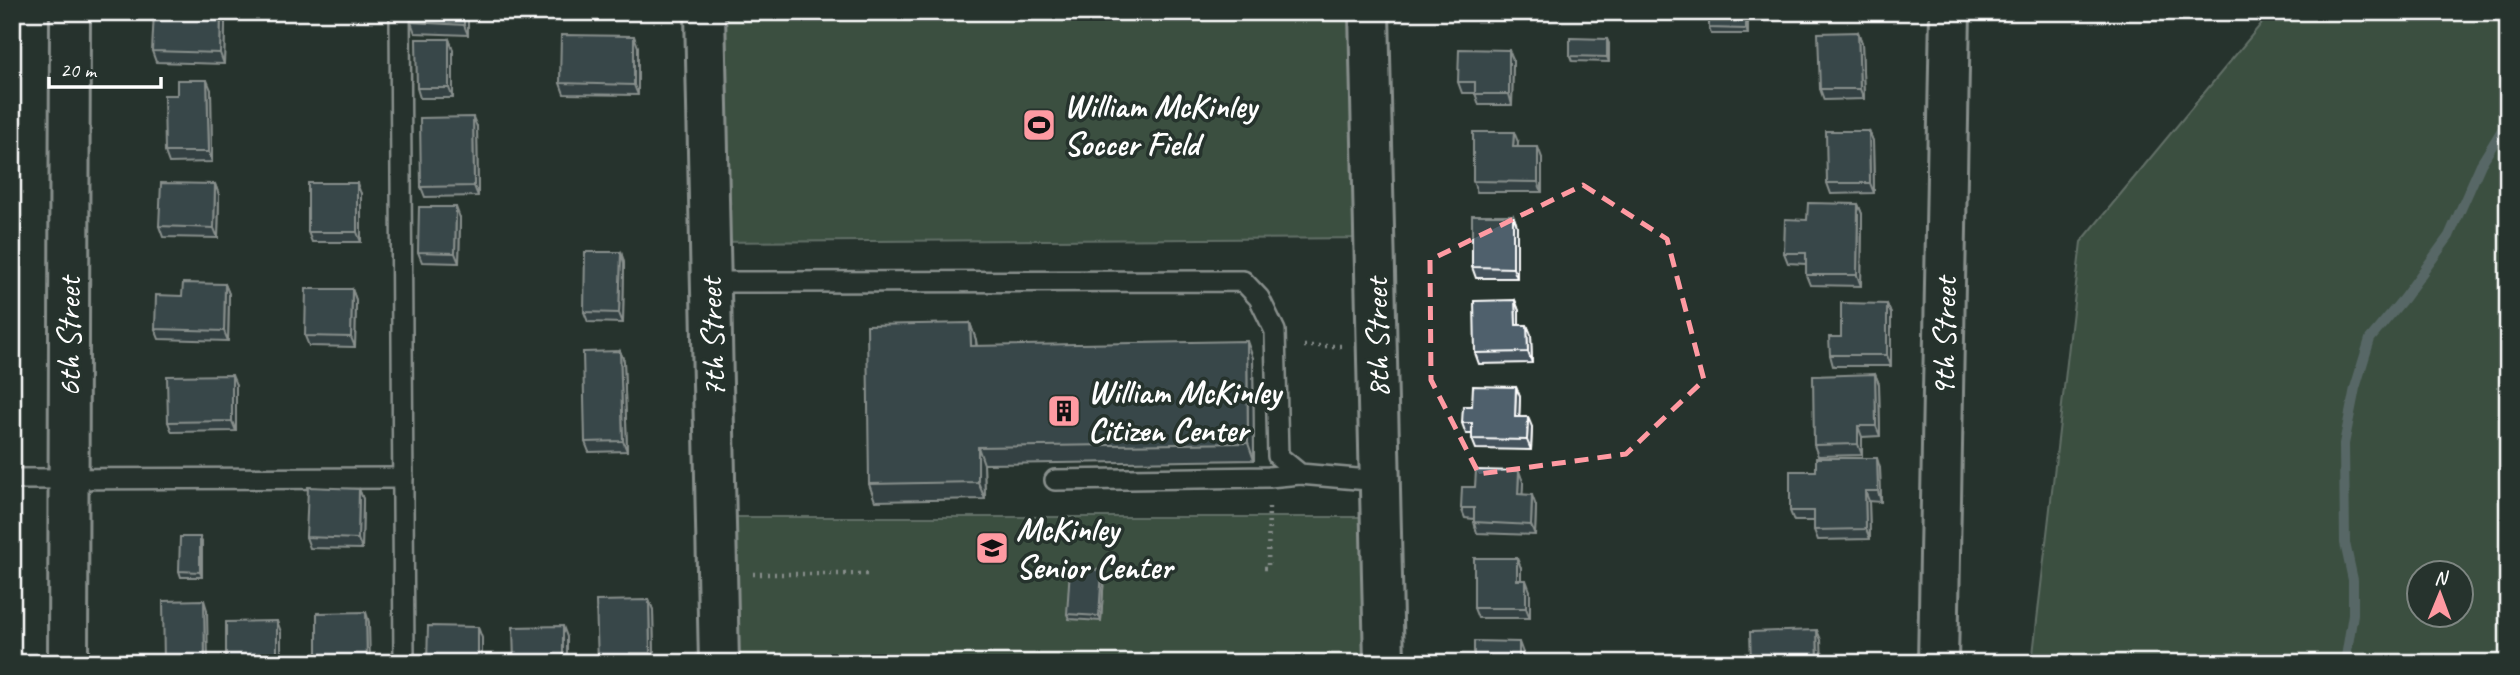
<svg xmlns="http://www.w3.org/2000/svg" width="2520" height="675" font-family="Caveat,sans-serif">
<rect width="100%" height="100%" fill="#26332d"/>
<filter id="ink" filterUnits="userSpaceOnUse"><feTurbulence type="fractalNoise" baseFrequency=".0143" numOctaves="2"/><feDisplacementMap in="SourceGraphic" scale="14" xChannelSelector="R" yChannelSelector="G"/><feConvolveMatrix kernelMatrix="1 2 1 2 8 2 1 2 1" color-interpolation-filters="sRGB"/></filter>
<g filter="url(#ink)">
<g fill="#547158" stroke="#aab8ac" stroke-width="2" fill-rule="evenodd">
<path d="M705,12H1369L1374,238L709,242Z"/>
<path d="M2271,12H2508V663H2032L2081,242ZM2418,574H2460V616H2418Z"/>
<path d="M717,517H1381L1384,663H719Z"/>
</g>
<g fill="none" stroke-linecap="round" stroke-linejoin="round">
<path stroke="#93a7aa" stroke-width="10" d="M2345,663L2353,614V580L2345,543L2344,444L2355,388L2370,339L2404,298L2449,236L2481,164L2508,120"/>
<defs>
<g id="service">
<path d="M400,12L404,663"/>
<path d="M710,282L1243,281L1259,298L1275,331L1278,456L1300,474L1380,481"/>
<path d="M12,479L403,478"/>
<path d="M1055,480L1269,477L1300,474"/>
</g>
<g id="minor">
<path d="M705,12L719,663"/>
<path d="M1369,12L1384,663"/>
<path d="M68,663L70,12"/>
<path d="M1938,663L1950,12"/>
</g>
</defs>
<use href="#service" stroke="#fff" stroke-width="24"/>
<use href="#minor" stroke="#fff" stroke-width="44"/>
<g stroke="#fff" stroke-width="4.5" stroke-dasharray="2 5" stroke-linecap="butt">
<path d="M1304,346H1341"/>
<path d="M1264,568H1268L1269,503"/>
<path d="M753,574H868"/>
</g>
<use href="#service" stroke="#26332d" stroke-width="19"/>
<use href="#minor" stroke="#26332d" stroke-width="38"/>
</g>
<g fill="#44535d" stroke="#fff" stroke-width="2">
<path d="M468,12V35L415,33L411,22Z"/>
<path d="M1472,12H1516L1515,20L1474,19Z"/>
<path d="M1748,12V34H1711L1709,28Z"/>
<path d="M225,23L224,64L156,62L152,51Z"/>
<path d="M1858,32L1862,43L1864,99L1824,100L1820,89Z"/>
<path d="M449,39L453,50V98H420L417,88Z"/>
<path d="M1607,39L1609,44V62L1572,61L1570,56Z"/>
<path d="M638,47V95L564,94L560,83Z"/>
<path d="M1513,60L1512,105H1479L1475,93H1462L1458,82Z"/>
<path d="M211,90L212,162L169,163L165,152L177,95Z"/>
<path d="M477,127L478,196L425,197L421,187Z"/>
<path d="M1869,131L1873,141L1874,193L1831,194L1827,183Z"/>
<path d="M1518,142L1517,147L1542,158V192H1477L1473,181Z"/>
<path d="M215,184L219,195L218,238L163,237L159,226Z"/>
<path d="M361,194V242H312L308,232Z"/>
<path d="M1858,204L1862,214L1861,286L1810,285L1806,275V264L1788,263L1784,253L1807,220Z"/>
<path d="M1513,215L1517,226V278H1476L1472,267Z"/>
<path d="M460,218L459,263L422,262L418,252Z"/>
<path d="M621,252L624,263L623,323L588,322L584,312Z"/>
<path d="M225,284L229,294L228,341L159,339L155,329Z"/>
<path d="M352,289L356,300L355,347L309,346L305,336Z"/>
<path d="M1515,300L1519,311V325H1527L1531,335L1532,363L1479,364L1475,353Z"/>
<path d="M1887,304L1891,314V366H1833L1830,355L1841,337Z"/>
<path d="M970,323L976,340L977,346L1253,358L1254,460L984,464L985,499L875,501L869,484Z"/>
<path d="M620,351L624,361L627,451L589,452L585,442Z"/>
<path d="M1875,374L1879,384L1880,436L1862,437V455L1818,456L1814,445Z"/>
<path d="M236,385V431L172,432L168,422Z"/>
<path d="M1516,387L1520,397L1519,417L1532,427L1531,450L1476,449L1472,439V434H1466L1462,423L1472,406Z"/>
<path d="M1880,468L1881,502L1869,501L1870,539L1818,540L1814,530V521H1794L1790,511L1816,471Z"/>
<path d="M1523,482L1522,495L1536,506L1535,535L1477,533L1474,522V519L1465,518L1461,508L1475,487Z"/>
<path d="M359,489L363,499L362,549L310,548L306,537Z"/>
<path d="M202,543V577H181L179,571Z"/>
<path d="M1521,568V580L1530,591V618H1478L1474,608Z"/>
<path d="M1104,576L1101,621L1069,619L1067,614Z"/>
<path d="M649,600L653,610L654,663H598Z"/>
</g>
<g fill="#37444c" stroke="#fff" stroke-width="2">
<path d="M221,12L225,23L224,64L220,53Z"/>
<path d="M464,12H468V35L464,25Z"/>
<path d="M1746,12H1748V34L1746,29Z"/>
<path d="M1858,32L1862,43L1864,99L1860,89Z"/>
<path d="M634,36L638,47V95L634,85Z"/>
<path d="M449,39L453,50V98L449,88Z"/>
<path d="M1607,39L1609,44V62L1607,57Z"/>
<path d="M1509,50L1513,60L1512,105L1509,94Z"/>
<path d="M207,80L211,90L212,162L209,152Z"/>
<path d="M473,117L477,127L478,196L474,186Z"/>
<path d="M1869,131L1873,141L1874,193L1870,183Z"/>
<path d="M1514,132L1518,142L1517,157L1513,147Z"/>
<path d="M1538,147L1542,158V192L1538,182Z"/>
<path d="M357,183L361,194V242L357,232Z"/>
<path d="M215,184L219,195L218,238L214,228Z"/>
<path d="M1858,204L1862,214L1861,286L1857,275Z"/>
<path d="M456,207L460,218L459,263L455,253Z"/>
<path d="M1513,215L1517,226V278L1513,268Z"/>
<path d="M621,252L624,263L623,323L619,313Z"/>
<path d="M225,284L229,294L228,341L224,331Z"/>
<path d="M352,289L356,300L355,347L351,337Z"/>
<path d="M1515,300L1519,311V336L1516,325Z"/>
<path d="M1887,304L1891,314V366L1887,355Z"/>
<path d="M970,323L976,340L977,363L971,346Z"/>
<path d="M1527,325L1531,335L1532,363L1528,352Z"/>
<path d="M1247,341L1253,358L1254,460L1248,443Z"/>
<path d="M620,351L624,361L627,451L623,441Z"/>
<path d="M1875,374L1879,384L1880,436L1876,426Z"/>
<path d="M232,375L236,385V431L232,421Z"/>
<path d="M1516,387L1520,397L1519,427L1515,417Z"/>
<path d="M1528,417L1532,427L1531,450L1527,440Z"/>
<path d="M1858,426L1862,437V455L1858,444Z"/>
<path d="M978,447L984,464L985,499L978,482Z"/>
<path d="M1877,458L1880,468L1881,502L1878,491Z"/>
<path d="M1519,471L1523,482L1522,505L1518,494Z"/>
<path d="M359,489L363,499L362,549L358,539Z"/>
<path d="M1865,491L1869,501L1870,539L1866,529Z"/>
<path d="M1532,495L1536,506L1535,535L1531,525Z"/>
<path d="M200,537L202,543V577L200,572Z"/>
<path d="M1517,558L1521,568V591L1517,580Z"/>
<path d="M1102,570L1104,576L1101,621L1099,616Z"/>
<path d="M1526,580L1530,591V618L1526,608Z"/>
<path d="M204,600L207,610L208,663H205Z"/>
<path d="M649,600L653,610L654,663L650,653Z"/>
<path d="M366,612L369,622L370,663H367Z"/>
<path d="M277,621L281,632V663H277Z"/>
<path d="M563,626L567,637V663H563Z"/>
<path d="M478,627L482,638V663H478Z"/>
<path d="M1817,630L1821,640L1822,663H1818Z"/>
<path d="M1519,642L1523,653V663L1519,661Z"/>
</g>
<g fill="#4f616c" stroke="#fff" stroke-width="2">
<path d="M154,12H221L220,53L152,51Z"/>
<path d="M411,12H464V25L411,22Z"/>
<path d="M1709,12H1746V29L1709,28Z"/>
<path d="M1858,32L1860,89H1820L1818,33Z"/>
<path d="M561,35L634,36V85L560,83Z"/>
<path d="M1570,38L1607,39V57L1570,56Z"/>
<path d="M416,39H449V88H417Z"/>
<path d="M1459,49L1509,50V94H1475V82H1458Z"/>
<path d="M177,80H207L209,152H165L164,95H177Z"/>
<path d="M473,117L474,186L421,187L420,118Z"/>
<path d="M1826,131H1869L1870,183H1827Z"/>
<path d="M1473,132H1514L1513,147H1538V182L1473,181Z"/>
<path d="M161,183L215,184L214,228L159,226Z"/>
<rect x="308" y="183" width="49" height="49"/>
<path d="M1808,203L1858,204L1857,275H1806V253H1784L1785,219L1807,220Z"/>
<path d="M419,207H456L455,253L418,252Z"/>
<path d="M1472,215H1513V268L1472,267Z"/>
<path d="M585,252H621L619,313L584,312Z"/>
<path d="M183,283L225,284L224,331L155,329L156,295L182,296Z"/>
<path d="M306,289H352L351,337L305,336Z"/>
<path d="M1515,300L1516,325H1527L1528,352L1475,353L1474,301Z"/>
<path d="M1841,303L1887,304V355H1830L1829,337H1841Z"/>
<path d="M970,323L971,346L1247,341L1248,443L978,447V482L869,484L867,325Z"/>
<path d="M620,351L623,441L585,442L583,352Z"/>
<path d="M1875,374L1876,426H1858V444L1814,445L1813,376Z"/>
<path d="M232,375V421L168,422L167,376Z"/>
<path d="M1473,386L1516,387L1515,417H1528L1527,440L1472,439V423H1462L1463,406H1472Z"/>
<path d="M1816,458H1877L1878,491H1865L1866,529L1814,530V511H1790V471H1816Z"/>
<path d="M1476,470L1519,471L1518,494L1532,495L1531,525L1474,522V508H1461L1462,487H1475Z"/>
<path d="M308,487L359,489L358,539L306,537Z"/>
<path d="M180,537H200V572L179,571Z"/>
<path d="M1474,558H1517V580H1526V608H1474Z"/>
<path d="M1070,568L1102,570L1099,616L1067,614Z"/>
<path d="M204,600L205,663H164L163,601Z"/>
<path d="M649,600L650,653H630V663H598L596,601Z"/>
<path d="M366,612L367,663H317V613Z"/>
<path d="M277,621V663H226V622Z"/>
<path d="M428,626L478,627V663H427Z"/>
<path d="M563,626V663H514L513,627Z"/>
<path d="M1817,630L1818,663H1751L1750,632Z"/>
<path d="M1474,641L1519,642V661H1537V663H1465V658H1474Z"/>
</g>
</g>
<path d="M0 0H2520V675H0ZM1583,185L1667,239L1704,380L1626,454L1479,474L1431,380L1430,260Z" fill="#26332d" fill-opacity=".55" fill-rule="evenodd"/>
<path fill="none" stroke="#ff9aa2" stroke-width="5" stroke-dasharray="14 9" stroke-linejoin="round" d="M1583,185L1667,239L1704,380L1626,454L1479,474L1431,380L1430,260Z"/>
<defs>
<symbol id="stadium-square" viewBox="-11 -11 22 22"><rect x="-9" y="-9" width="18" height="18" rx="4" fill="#ff9aa2" stroke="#26332d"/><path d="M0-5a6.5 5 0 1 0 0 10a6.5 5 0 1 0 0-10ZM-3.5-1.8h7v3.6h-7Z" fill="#111"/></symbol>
<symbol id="building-square" viewBox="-11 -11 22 22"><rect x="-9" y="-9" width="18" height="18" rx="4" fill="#ff9aa2" stroke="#26332d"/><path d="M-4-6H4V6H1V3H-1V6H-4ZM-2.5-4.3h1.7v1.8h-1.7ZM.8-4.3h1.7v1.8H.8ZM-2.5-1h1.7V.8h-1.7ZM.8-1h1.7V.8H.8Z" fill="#111"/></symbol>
<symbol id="school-square" viewBox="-11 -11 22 22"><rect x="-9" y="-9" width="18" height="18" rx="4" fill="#ff9aa2" stroke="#26332d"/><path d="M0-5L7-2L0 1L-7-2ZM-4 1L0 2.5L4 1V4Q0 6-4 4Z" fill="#111"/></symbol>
</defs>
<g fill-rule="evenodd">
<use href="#stadium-square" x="1020" y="106" width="38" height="38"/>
<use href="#building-square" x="1045" y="392" width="38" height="38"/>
<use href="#school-square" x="973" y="529" width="38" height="38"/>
</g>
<g text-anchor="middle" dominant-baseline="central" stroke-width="7" stroke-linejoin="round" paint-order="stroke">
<g font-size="33" font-weight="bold" fill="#fff" stroke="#26332d" text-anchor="start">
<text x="1064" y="106">William McKinley<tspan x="1064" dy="38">Soccer Field</tspan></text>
<text x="1088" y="392">William McKinley<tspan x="1088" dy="38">Citizen Center</tspan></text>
<text x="1016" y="529">McKinley<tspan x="1016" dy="38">Senior Center</tspan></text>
</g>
<g font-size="33" fill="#fff" stroke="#26332d">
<text transform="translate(69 337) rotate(-90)">6th Street</text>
<text transform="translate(1944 337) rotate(-89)">9th Street</text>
<text transform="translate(712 338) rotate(-92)">7th Street</text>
<text transform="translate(1377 338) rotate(-91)">8th Street</text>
</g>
</g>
<rect width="2520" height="675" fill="none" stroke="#26332d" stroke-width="42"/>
<rect x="21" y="21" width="2478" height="633" fill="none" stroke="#fff" stroke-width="2.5" filter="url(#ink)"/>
<g transform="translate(2440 594) rotate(1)"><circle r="33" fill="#26332d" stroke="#7d8581" stroke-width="2"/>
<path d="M0-5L12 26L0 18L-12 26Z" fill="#ff9aa2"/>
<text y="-10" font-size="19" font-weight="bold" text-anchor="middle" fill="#ffffff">N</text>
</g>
<path d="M49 77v10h112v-10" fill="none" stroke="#ffffff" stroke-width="3.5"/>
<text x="60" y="77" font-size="21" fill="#ffffff" stroke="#26332d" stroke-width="5" paint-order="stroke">20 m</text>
</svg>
